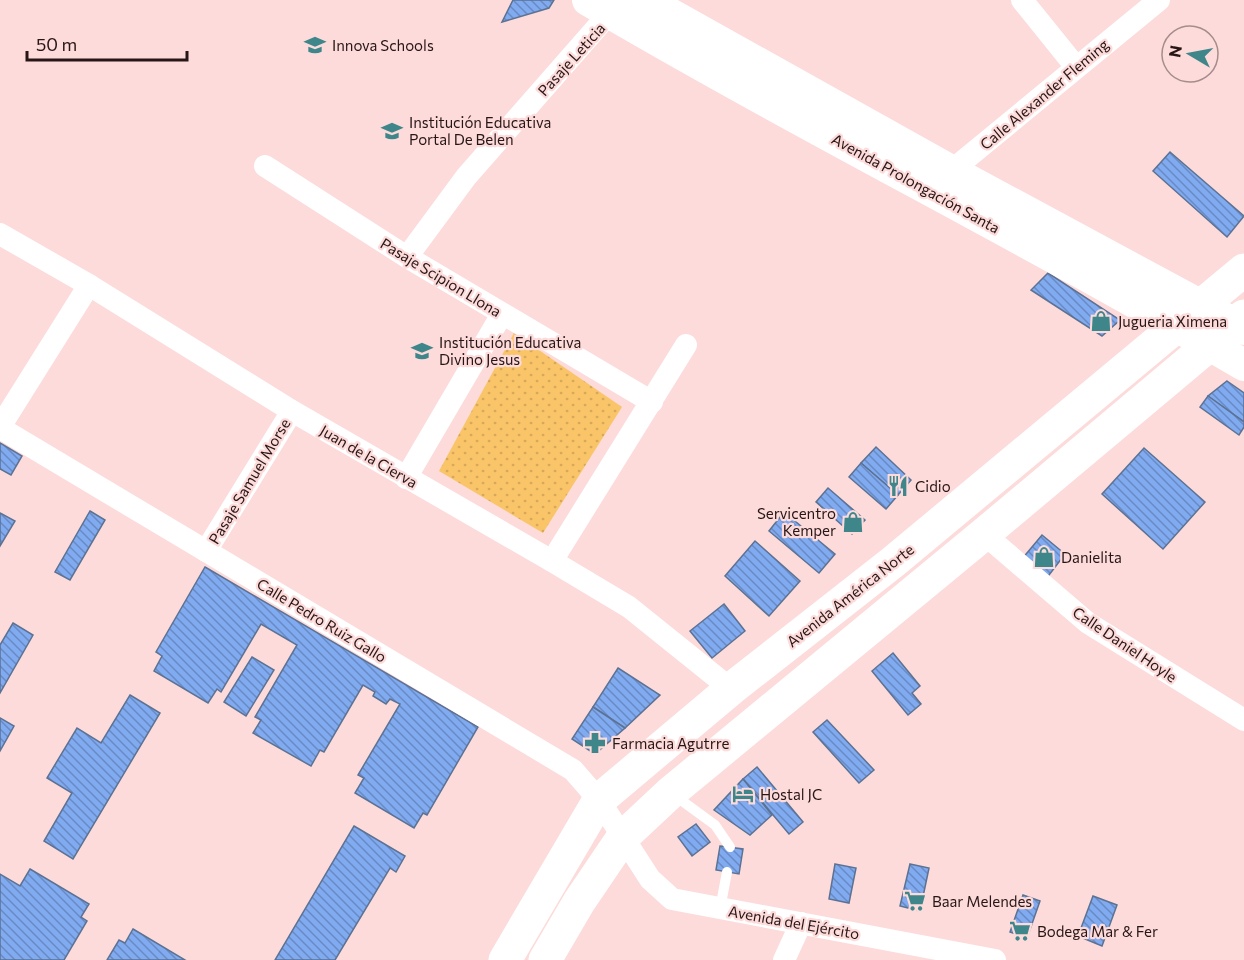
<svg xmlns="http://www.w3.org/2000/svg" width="1244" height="960" font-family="Commissioner,sans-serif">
<defs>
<pattern id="park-dots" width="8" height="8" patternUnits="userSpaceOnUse" patternTransform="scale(1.5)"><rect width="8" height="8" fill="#fac568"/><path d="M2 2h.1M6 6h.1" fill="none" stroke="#d6a859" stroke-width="1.8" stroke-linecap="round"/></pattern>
<pattern id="building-back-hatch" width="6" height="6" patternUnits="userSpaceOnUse" patternTransform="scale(1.5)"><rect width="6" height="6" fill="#80abf1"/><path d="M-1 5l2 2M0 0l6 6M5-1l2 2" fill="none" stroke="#698ac2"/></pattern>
</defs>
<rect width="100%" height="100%" fill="#fcdbda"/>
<path fill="url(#park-dots)" d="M514,333L622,407L543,533L439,471Z"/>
<g fill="url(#building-back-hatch)" stroke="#5c7294" stroke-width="1.5">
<path d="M513,0H554L549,8L502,22Z"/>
<path d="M1170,152L1244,216L1227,237L1153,171Z"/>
<path d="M1048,273L1120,320L1102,336L1031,290Z"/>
<path d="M1227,381L1244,393V422L1208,396Z"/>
<path d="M1208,396L1244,422V427L1239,435L1200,407Z"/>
<path d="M0,443L22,456L11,475L0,469Z"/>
<path d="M876,447L911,480L898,495L861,463Z"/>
<path d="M1144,448L1205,502L1163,549L1102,494Z"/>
<path d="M861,463L898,495L886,509L849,477Z"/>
<path d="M828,488L865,520L852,534L816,502Z"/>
<path d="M90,511L105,520L70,580L55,572Z"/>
<path d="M784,512L835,554L819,573L769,531Z"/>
<path d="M0,513L15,521L0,546Z"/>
<path d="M1042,535L1065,554L1046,579L1022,559Z"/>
<path d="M755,541L800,581L769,616L725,576Z"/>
<path d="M205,567L478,727L427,815L423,813L414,828L355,793L364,778L358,775L400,704L390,699L386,704L373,696L375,692L363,685L324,752L320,750L311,766L253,733L261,720L255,717L297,645L261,624L221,692L217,689L208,703L154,671L162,656L156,652Z"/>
<path d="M724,604L745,631L712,658L690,631Z"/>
<path d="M13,623L33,635L0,693V645Z"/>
<path d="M893,653L920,686L912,693L921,704L908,715L872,671Z"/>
<path d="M252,657L274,670L246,716L224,702Z"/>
<path d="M618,668L660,695L625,728L593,707Z"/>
<path d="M130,695L160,713L73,859L44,841L72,793L47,778L77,728L101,743Z"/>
<path d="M593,707L625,728L595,754L572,739Z"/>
<path d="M0,718L14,726L0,751Z"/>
<path d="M827,720L874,770L859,783L813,732Z"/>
<path d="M757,767L803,822L789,834L743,779Z"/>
<path d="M743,779L772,815L750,835L714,810Z"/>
<path d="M696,824L710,842L692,856L678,837Z"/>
<path d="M354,826L405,856L396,872L390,868L335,960H275Z"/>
<path d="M720,846L743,849L739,874L716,870Z"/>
<path d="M835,864L856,868L849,903L829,899Z"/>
<path d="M910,864L929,868L920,911L900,906Z"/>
<path d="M30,869L89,904L81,917L87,921L64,960H0V874L20,886Z"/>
<path d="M1023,895L1040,901L1027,938L1010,932Z"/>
<path d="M1093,896L1117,905L1102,946L1078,936Z"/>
<path d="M133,929L185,960H107L119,940L125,943Z"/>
</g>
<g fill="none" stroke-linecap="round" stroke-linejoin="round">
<g stroke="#fff" stroke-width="10">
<path d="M674,795L715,825L730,847"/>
<path d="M720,909L727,872"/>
</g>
<g stroke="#fff" stroke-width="22">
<path d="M1022,0L1076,67"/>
<path d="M265,166L407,257L652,402"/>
<path d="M944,183L951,171L1159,0"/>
<path d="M0,234L89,285L292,411L552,561L629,607L731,689"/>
<path d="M407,257L466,177L621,0"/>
<path d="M0,427L89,285"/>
<path d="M0,428L573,770L599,800L650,879L672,899L995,960"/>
<path d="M406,478L502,314"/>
<path d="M984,534L1088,623L1244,720"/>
<path d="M206,551L292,411"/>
<path d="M552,561L686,345"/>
<path d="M784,960L801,923"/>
</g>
<g stroke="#fff" stroke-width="32">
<path d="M588,0C804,127 1028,238 1244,365"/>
<path d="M645,0L951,171L1244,329"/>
</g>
<g stroke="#fff" stroke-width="33">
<path d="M505,960L599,800L731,689L893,562L1244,270"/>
<path d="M545,960L579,902L623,837L670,793L984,534L1244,316"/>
</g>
</g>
<defs>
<symbol id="school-bare" viewBox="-9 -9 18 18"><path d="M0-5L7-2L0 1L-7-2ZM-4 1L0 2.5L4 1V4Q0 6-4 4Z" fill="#3e868a" stroke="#fcdbda" stroke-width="2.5" paint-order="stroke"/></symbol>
<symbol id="shop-bare" viewBox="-9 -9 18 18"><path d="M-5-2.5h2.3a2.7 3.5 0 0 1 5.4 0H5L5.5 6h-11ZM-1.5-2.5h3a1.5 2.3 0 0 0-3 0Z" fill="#3e868a" stroke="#fcdbda" stroke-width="2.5" paint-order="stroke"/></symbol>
<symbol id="restaurant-bare" viewBox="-9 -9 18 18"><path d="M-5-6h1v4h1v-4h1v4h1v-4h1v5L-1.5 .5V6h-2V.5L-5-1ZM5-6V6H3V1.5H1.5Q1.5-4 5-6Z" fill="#3e868a" stroke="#fcdbda" stroke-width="2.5" paint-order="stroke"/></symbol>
<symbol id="pharmacy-bare" viewBox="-9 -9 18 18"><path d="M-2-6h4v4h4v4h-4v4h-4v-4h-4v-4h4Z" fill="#3e868a" stroke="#fcdbda" stroke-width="2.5" paint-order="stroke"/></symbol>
<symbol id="hotel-bare" viewBox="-9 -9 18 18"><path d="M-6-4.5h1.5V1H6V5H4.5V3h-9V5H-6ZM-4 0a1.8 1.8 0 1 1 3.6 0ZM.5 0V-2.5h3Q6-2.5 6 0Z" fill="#3e868a" stroke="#fcdbda" stroke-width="2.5" paint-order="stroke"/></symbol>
<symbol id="supermarket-bare" viewBox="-9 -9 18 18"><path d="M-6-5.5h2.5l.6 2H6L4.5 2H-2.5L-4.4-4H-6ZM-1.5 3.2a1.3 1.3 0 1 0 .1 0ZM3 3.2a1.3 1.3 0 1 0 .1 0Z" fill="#3e868a" stroke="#fcdbda" stroke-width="2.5" paint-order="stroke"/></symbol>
</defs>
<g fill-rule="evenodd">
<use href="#school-bare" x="300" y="30" width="30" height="30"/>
<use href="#school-bare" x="377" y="116" width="30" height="30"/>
<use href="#shop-bare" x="1086" y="306" width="30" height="30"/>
<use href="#school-bare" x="407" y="336" width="30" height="30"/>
<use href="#restaurant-bare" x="883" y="471" width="30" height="30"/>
<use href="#shop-bare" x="838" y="507" width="30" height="30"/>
<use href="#shop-bare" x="1029" y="542" width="30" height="30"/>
<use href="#pharmacy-bare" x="580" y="728" width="30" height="30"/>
<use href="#hotel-bare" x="728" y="779" width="30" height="30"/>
<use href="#supermarket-bare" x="900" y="886" width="30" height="30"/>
<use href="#supermarket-bare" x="1005" y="916" width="30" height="30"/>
</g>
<g text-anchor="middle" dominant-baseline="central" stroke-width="4.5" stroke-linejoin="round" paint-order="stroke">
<g font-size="15" fill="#281616" stroke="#fcdbda" text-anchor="start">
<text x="332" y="45">Innova Schools</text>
<text x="409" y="122">Institución Educativa<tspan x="409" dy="17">Portal De Belen</tspan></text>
<text x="1118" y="321">Jugueria Ximena</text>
<text x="439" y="342">Institución Educativa<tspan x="439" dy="17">Divino Jesus</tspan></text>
<text x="915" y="486">Cidio</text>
<text x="836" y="513" text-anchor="end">Servicentro<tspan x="836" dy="17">Kemper</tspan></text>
<text x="1061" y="557">Danielita</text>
<text x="612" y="743">Farmacia Agutrre</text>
<text x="760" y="794">Hostal JC</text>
<text x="932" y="901">Baar Melendes</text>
<text x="1037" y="931">Bodega Mar &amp; Fer</text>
</g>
<g font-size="15" fill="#281616" stroke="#fcdbda">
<text transform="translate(571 59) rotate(-48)">Pasaje Leticia</text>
<text transform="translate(1044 94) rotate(-40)">Calle Alexander Fleming</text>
<text transform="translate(916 183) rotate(29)">Avenida Prolongación Santa</text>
<text transform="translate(441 277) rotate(31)">Pasaje Scipion Llona</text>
<text transform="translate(369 456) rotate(30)">Juan de la Cierva</text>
<text transform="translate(249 481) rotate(-59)">Pasaje Samuel Morse</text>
<text transform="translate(850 595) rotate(-38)">Avenida América Norte</text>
<text transform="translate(322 620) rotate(31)">Calle Pedro Ruiz Gallo</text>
<text transform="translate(1125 644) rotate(34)">Calle Daniel Hoyle</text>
<text transform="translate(794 922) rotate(10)">Avenida del Ejército</text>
</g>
</g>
<g transform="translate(1190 54) rotate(280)"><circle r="28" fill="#fcdbda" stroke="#a78c8c" stroke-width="1.5"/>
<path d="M0-4.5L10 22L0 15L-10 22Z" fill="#3e868a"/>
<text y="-9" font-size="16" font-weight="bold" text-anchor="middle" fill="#281616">N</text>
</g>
<path d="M27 51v9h160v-9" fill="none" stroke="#281616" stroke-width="3"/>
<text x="36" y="51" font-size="18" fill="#281616" stroke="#fcdbda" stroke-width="4.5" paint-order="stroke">50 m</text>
</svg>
